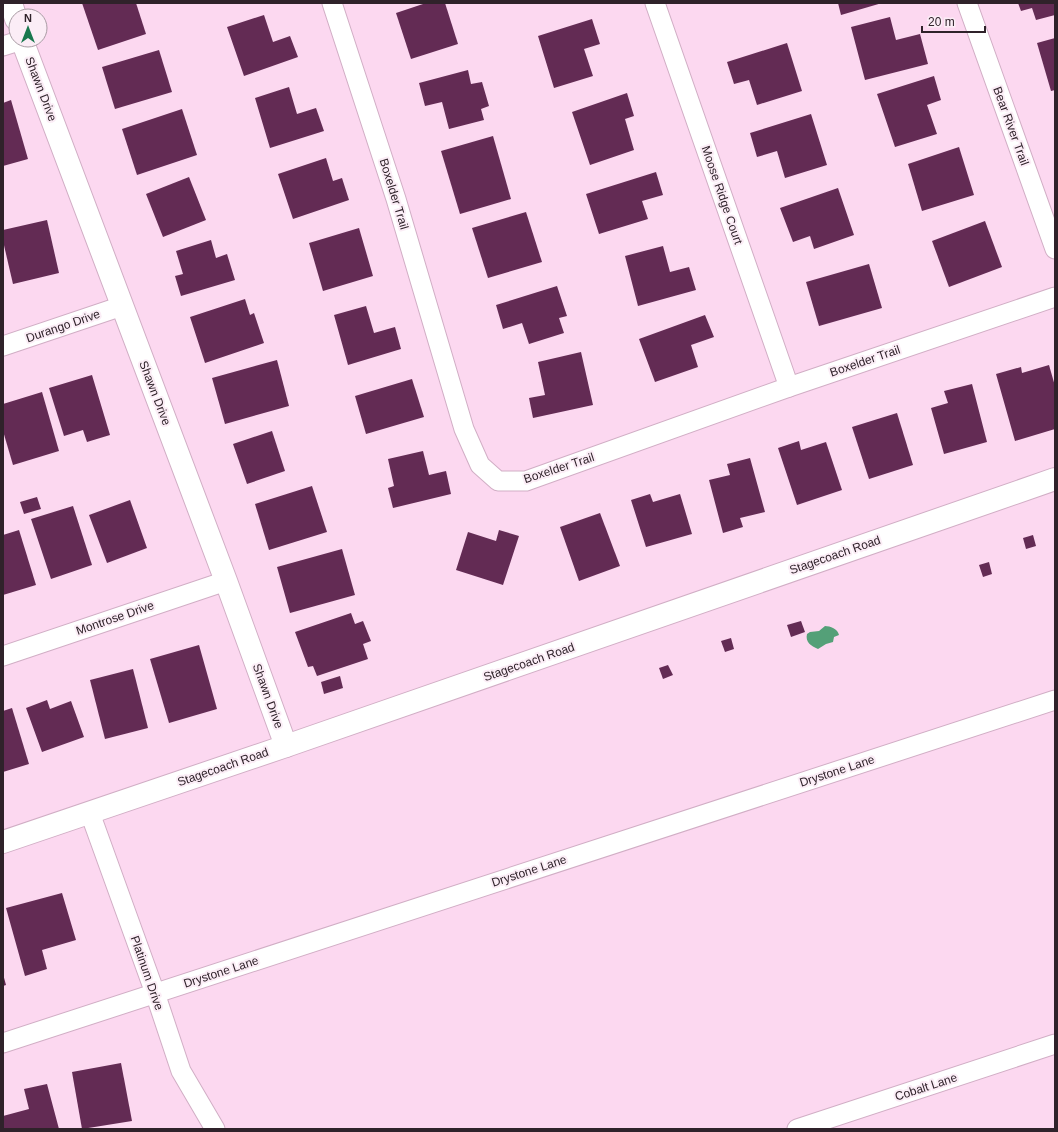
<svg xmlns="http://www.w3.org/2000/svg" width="1058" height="1132" font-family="Helvetica,sans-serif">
<rect width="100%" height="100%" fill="#fcd8f0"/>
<path fill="#54a078" d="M825,626C830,626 838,629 839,635L834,637L833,642L826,644L818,649C811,646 805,642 807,634L810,632L819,631Z"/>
<g fill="#632b54">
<path d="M82,3H136L146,34L98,50Z"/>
<path d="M426,3H445L458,44L411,59L396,13Z"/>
<path d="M838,3H882L841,15Z"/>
<path d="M1018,3H1055V15L1036,20L1032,8L1021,11Z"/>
<path d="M264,15L273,42L290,36L298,57L244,76L227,27Z"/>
<path d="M890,17L896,40L920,34L928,64L865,80L851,27Z"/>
<path d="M592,19L600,44L584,49L593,76L554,88L538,36Z"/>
<path d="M1055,38V90L1051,91L1037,43Z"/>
<path d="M787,43L802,91L757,105L749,80L734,84L727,62Z"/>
<path d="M159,50L172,92L115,109L102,67Z"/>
<path d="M468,70L471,84L482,82L489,106L481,109L484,120L449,129L442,102L425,106L419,83Z"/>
<path d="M934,76L941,100L927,105L937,134L895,147L877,94Z"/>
<path d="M289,87L297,114L316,108L324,131L270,148L255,98Z"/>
<path d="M627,93L634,116L625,119L634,150L590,165L572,112Z"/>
<path d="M11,100L28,159L3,166V103Z"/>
<path d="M182,109L197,155L137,175L122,129Z"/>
<path d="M811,114L827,165L785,178L777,151L757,157L750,133Z"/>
<path d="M493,136L511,199L460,214L441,151Z"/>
<path d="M959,147L974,195L922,211L908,164Z"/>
<path d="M326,158L333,181L342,178L349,200L293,219L278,174Z"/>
<path d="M656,172L663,195L642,201L648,219L599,234L586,194Z"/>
<path d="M189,177L206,220L163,237L146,194Z"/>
<path d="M838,188L854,235L814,249L810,236L793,242L780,208Z"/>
<path d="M526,212L542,262L488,278L472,228Z"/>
<path d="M47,220L59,273L13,284L3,241V230Z"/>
<path d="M985,221L1002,267L949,287L932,241Z"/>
<path d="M359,228L373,276L323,291L309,243Z"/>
<path d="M211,240L216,258L227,254L235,280L181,296L175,276L183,274L176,251Z"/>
<path d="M663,246L670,272L689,267L696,290L638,306L625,256Z"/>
<path d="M869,264L882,308L819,326L806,282Z"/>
<path d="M557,286L567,316L559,318L564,333L529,344L522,323L503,329L496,305Z"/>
<path d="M245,299L250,315L254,313L264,343L205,363L190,317Z"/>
<path d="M366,306L374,333L395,327L401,349L348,365L334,315Z"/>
<path d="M705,315L714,337L691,345L698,367L655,382L639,339Z"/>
<path d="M581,352L593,405L533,418L529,398L545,395L538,362Z"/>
<path d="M277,360L289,406L225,424L212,378Z"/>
<path d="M1049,365L1055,386V429L1015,441L996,374L1021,367L1022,373Z"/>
<path d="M92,375L110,435L87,442L83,430L64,436L49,388Z"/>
<path d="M412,379L424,417L366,434L355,396Z"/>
<path d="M972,384L987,442L944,454L931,408L948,403L944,391Z"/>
<path d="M42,392L59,451L13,465L3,431V404Z"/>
<path d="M897,413L913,465L869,479L852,427Z"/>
<path d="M272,431L285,471L247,484L233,444Z"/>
<path d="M799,441L801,450L826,442L842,490L797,505L778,448Z"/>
<path d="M423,451L429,475L446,471L451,494L393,508L388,488L394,486L388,459Z"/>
<path d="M750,458L765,512L740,518L743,527L723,533L709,480L730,475L727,464Z"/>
<path d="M312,486L327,532L269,550L255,504Z"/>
<path d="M650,494L653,502L680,494L692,534L646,547L631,500Z"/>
<path d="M37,497L41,509L24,514L20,502Z"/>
<path d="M130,500L147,548L107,563L89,515Z"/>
<path d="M73,506L92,565L51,579L31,519Z"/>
<path d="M600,513L620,566L579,581L560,527Z"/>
<path d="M19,530L36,585L3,595V535Z"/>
<path d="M499,530L519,536L503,585L456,570L468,532L496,541Z"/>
<path d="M1033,535L1036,546L1026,549L1023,538Z"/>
<path d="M342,549L355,595L290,613L277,567Z"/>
<path d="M989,562L992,574L983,577L979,565Z"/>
<path d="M351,613L355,624L363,621L371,641L363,644L368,659L317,676L313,666L308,667L295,632Z"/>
<path d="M801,621L805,632L791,637L787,625Z"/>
<path d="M731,638L734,649L725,652L721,641Z"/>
<path d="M199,645L217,709L169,723L150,659Z"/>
<path d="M668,665L673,675L663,679L659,668Z"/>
<path d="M133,669L148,728L105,739L90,680Z"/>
<path d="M340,676L343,688L324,694L321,682Z"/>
<path d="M47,700L50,709L71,701L84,737L42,752L26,708Z"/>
<path d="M12,708L29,764L3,772V711Z"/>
<path d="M62,893L76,940L42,950L47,969L25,976L6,908Z"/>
<path d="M3,974L6,985L3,986Z"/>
<path d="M121,1063L132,1121L82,1129L72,1072Z"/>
<path d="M47,1084L59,1129H4L3,1116L29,1109L24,1089Z"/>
</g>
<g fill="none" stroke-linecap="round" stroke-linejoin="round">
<defs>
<g id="minor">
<path d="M332,3L396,199L464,429L480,465L498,481H526L789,387L1055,297"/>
<path d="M655,3L789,387"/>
<path d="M967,3L1055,249"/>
<path d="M3,46L22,40"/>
<path d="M3,346L122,306"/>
<path d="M3,656L226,581"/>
<path d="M90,813L155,993L181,1071L215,1129"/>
<path d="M3,1043L1055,700"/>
<path d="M797,1129L1055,1044"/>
</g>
<g id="tertiary">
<path d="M11,3L16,19"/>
<path d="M22,40L226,581L286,746"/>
</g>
<path id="secondary" d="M3,842L286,746L1055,479"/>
</defs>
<use href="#minor" stroke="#d1aec5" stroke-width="21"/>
<use href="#tertiary" stroke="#d1aec5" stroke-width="24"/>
<use href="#secondary" stroke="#d1aec5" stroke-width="24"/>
<use href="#minor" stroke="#fff" stroke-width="19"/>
<use href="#tertiary" stroke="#fff" stroke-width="22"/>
<use href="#secondary" stroke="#fff" stroke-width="22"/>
</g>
<g text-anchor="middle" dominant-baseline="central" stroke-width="4" stroke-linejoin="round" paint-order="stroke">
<g font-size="12" fill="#2f222a" stroke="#fbedf6">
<text transform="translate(41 89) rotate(69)">Shawn Drive</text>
<text transform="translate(1011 126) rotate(70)">Bear River Trail</text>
<text transform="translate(394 194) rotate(73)">Boxelder Trail</text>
<text transform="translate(722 195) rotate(71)">Moose Ridge Court</text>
<text transform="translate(63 326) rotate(-19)">Durango Drive</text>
<text transform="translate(865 361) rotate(-19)">Boxelder Trail</text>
<text transform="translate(155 393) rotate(69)">Shawn Drive</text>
<text transform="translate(559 468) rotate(-18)">Boxelder Trail</text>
<text transform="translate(835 555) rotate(-19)">Stagecoach Road</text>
<text transform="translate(115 618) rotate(-19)">Montrose Drive</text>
<text transform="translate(529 662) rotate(-19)">Stagecoach Road</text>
<text transform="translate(268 696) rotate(70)">Shawn Drive</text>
<text transform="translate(223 767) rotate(-19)">Stagecoach Road</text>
<text transform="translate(837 771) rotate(-18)">Drystone Lane</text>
<text transform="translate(529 871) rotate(-18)">Drystone Lane</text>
<text transform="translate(221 972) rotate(-18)">Drystone Lane</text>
<text transform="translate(147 973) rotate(71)">Platinum Drive</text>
<text transform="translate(926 1087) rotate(-18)">Cobalt Lane</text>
</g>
</g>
<rect width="1058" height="1132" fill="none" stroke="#2f222a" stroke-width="8"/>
<g transform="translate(28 28)"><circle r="19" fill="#fbedf6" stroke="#a99ca4"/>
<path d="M0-3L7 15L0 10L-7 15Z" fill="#18784e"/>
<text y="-6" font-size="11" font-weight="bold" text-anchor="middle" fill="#2f222a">N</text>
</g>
<path d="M922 26v6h63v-6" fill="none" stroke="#2f222a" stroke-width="2"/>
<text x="928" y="26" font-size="12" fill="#2f222a" stroke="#fbedf6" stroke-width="3" paint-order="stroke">20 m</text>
</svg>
